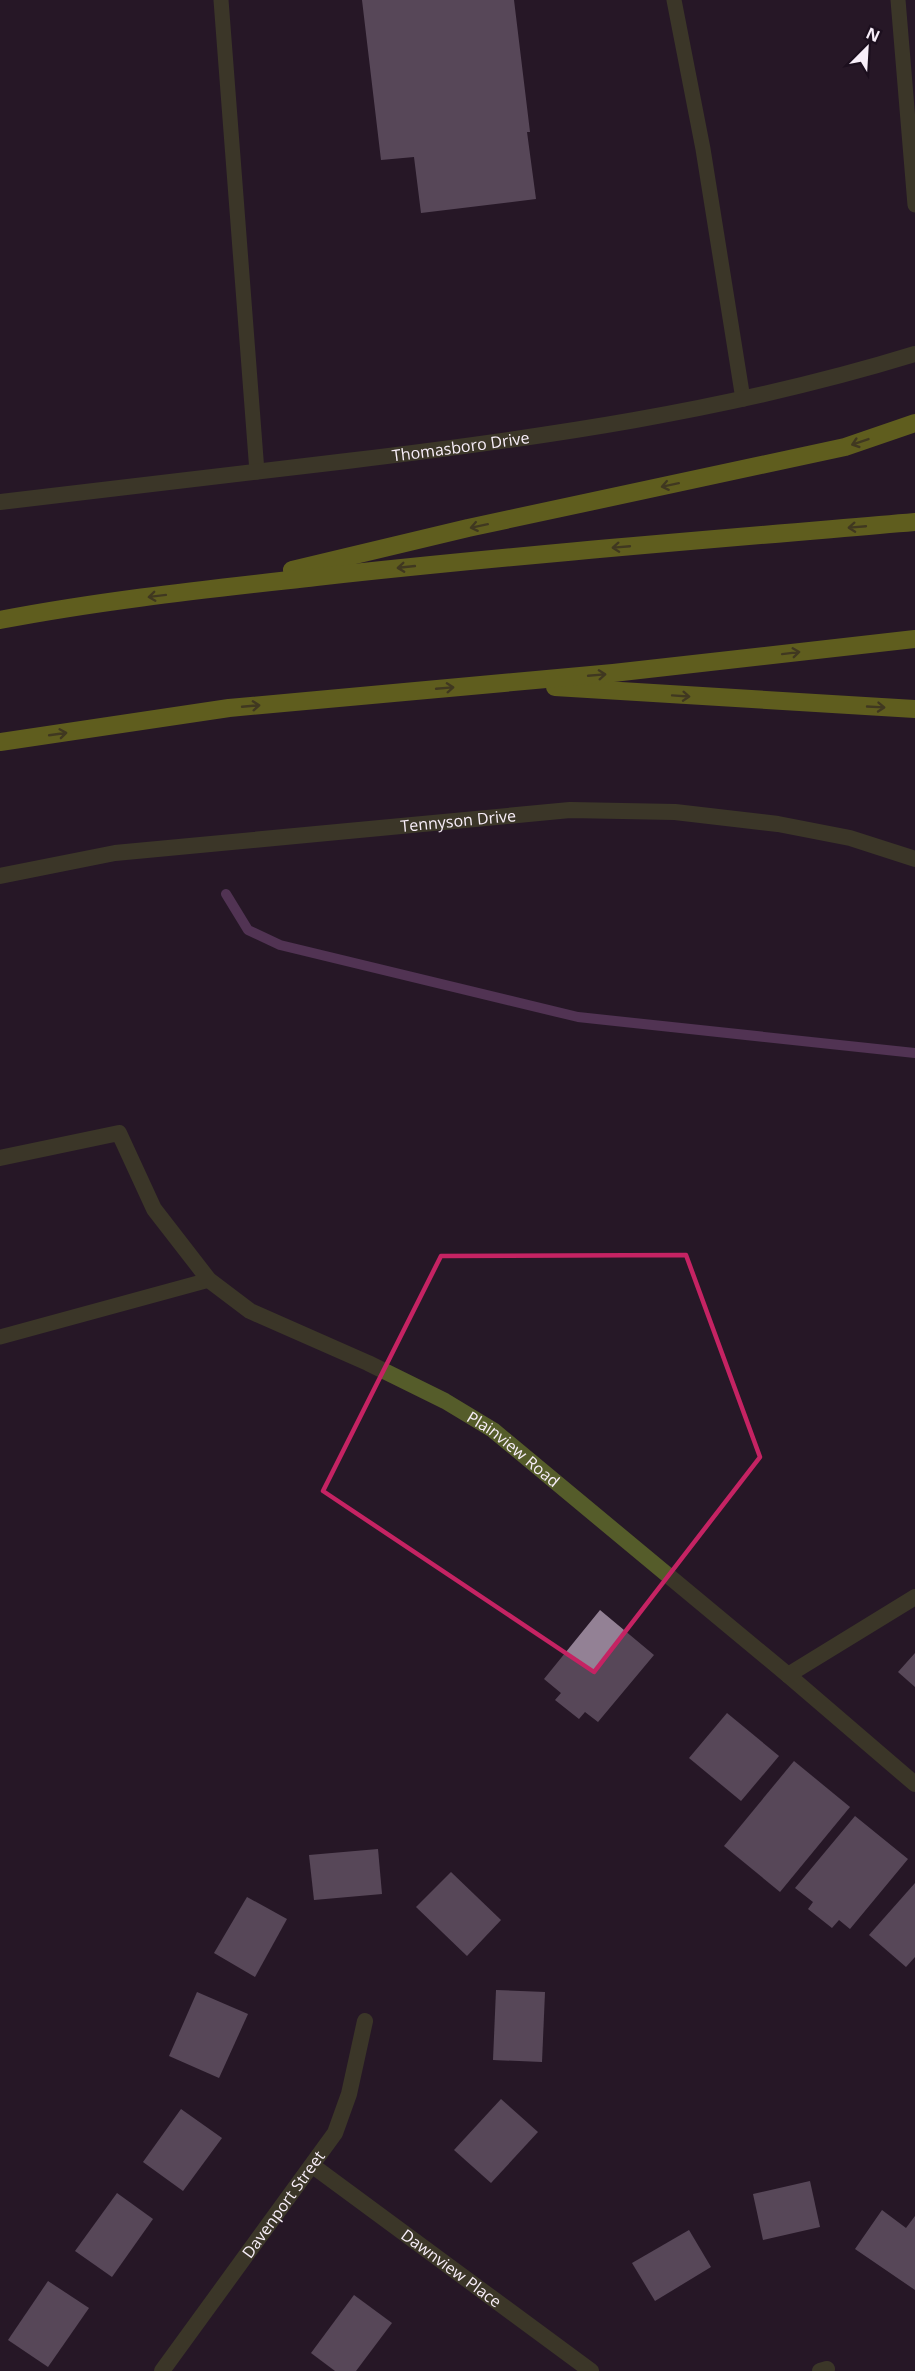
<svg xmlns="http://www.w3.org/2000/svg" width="915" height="2371" font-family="'Open Sans',sans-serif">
<rect width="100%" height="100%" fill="#261827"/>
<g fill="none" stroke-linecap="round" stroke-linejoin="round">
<path stroke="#85548a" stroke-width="10" d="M226,894L248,930L280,945L578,1017L915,1053"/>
</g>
<g fill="#938195">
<path d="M362,0H514L530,132H527L536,199L421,213L414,157L381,160Z"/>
<path d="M600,1610L654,1655L598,1722L585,1712L579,1719L555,1700L561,1693L544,1679Z"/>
<path d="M915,1653V1687L898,1672Z"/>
<path d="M727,1713L779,1756L741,1801L689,1758Z"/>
<path d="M794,1761L850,1807L780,1892L724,1846Z"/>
<path d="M855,1816L908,1859L850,1929L839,1920L832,1928L808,1909L813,1902L795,1888Z"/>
<path d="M378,1849L382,1894L314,1900L309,1855Z"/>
<path d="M451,1872L501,1920L467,1956L416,1907Z"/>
<path d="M915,1883V1957L906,1967L869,1935Z"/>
<path d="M247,1897L287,1919L255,1977L214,1953Z"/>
<path d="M496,1990L545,1992L542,2062L493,2060Z"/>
<path d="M197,1992L248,2014L219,2078L169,2056Z"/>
<path d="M501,2099L538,2132L491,2183L454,2150Z"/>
<path d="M181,2109L222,2138L183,2191L143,2162Z"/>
<path d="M810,2181L820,2227L763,2240L753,2194Z"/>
<path d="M117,2193L153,2219L112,2277L75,2251Z"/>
<path d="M882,2210L906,2228L915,2216V2290L855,2249Z"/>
<path d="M689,2230L711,2267L655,2301L632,2263Z"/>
<path d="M48,2281L89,2308L48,2367L8,2340Z"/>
<path d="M354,2295L392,2323L356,2371H335L311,2353Z"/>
</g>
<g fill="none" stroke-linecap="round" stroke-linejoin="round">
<g stroke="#555c2a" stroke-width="15">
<path d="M221,0L257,472"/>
<path d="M674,0L703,149L743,399"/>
<path d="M898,0L915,205"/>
<path d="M0,1337L209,1280"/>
</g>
<g stroke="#555c2a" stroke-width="16">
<path id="s1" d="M0,502C116,488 232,475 347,461C539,438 730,411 915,354"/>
<path id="s2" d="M0,876L115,853L570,810L675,812L778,824L850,838L915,859"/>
<path id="s3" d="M0,1158L119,1133L154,1209L209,1280L250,1311L368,1363L445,1401L493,1430L788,1675L915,1784"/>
<path d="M788,1675L915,1597"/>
<path id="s4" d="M313,2166L591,2371"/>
<path id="s5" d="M162,2371L335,2133L349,2094L365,2021"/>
<path d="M820,2371L827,2369"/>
</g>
<g stroke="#a4b216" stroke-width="18">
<path d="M292,570L468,528L845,447L915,423"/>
<path d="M0,620C104,600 210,589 316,577C515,555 715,539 915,522"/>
<path d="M555,687L915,709"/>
<path d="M0,742L229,708L613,673L915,639"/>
</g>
</g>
<defs><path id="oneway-shaft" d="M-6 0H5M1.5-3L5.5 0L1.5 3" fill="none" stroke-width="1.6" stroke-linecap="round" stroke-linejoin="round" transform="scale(1.5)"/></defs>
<g stroke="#60601a">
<use href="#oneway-shaft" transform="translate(860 442) rotate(161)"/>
<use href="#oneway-shaft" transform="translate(670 485) rotate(168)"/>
<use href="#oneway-shaft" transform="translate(479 526) rotate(168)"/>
<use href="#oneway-shaft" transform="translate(857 527) rotate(175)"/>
<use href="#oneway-shaft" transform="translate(621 547) rotate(175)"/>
<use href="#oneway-shaft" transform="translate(406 567) rotate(174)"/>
<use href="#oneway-shaft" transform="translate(157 596) rotate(173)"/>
<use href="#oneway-shaft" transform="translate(791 653) rotate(-7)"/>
<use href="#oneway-shaft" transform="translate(597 675) rotate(-5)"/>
<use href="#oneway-shaft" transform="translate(445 688) rotate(-5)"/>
<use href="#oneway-shaft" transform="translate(681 696) rotate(4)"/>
<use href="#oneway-shaft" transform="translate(251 706) rotate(-5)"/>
<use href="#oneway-shaft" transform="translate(876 707) rotate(3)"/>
<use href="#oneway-shaft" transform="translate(58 734) rotate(-8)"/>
</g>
<path d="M0 0H915V2371H0ZM686,1255L760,1457L594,1672L323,1491L441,1256Z" fill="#261827" fill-opacity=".55" fill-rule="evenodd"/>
<path fill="none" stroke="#c52363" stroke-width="4.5" stroke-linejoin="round" d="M686,1255L760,1457L594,1672L323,1491L441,1256Z"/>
<g text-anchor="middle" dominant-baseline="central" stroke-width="5" stroke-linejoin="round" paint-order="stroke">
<g font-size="16" fill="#f8eef9" stroke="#1c0f1e">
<text stroke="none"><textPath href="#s1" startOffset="464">Thomasboro Drive</textPath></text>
<text stroke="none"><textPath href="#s2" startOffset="462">Tennyson Drive</textPath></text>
<text stroke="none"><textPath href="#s3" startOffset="645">Plainview Road</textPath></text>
<text stroke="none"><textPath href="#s5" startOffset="206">Davenport Street</textPath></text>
<text stroke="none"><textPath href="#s4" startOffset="172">Dawnview Place</textPath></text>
</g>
</g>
<g transform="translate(867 48) rotate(24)" stroke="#1c0f1e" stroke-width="4.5" paint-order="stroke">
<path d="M0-4.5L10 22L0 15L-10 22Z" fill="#f8eef9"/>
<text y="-9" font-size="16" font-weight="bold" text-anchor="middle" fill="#f8eef9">N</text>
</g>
</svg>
